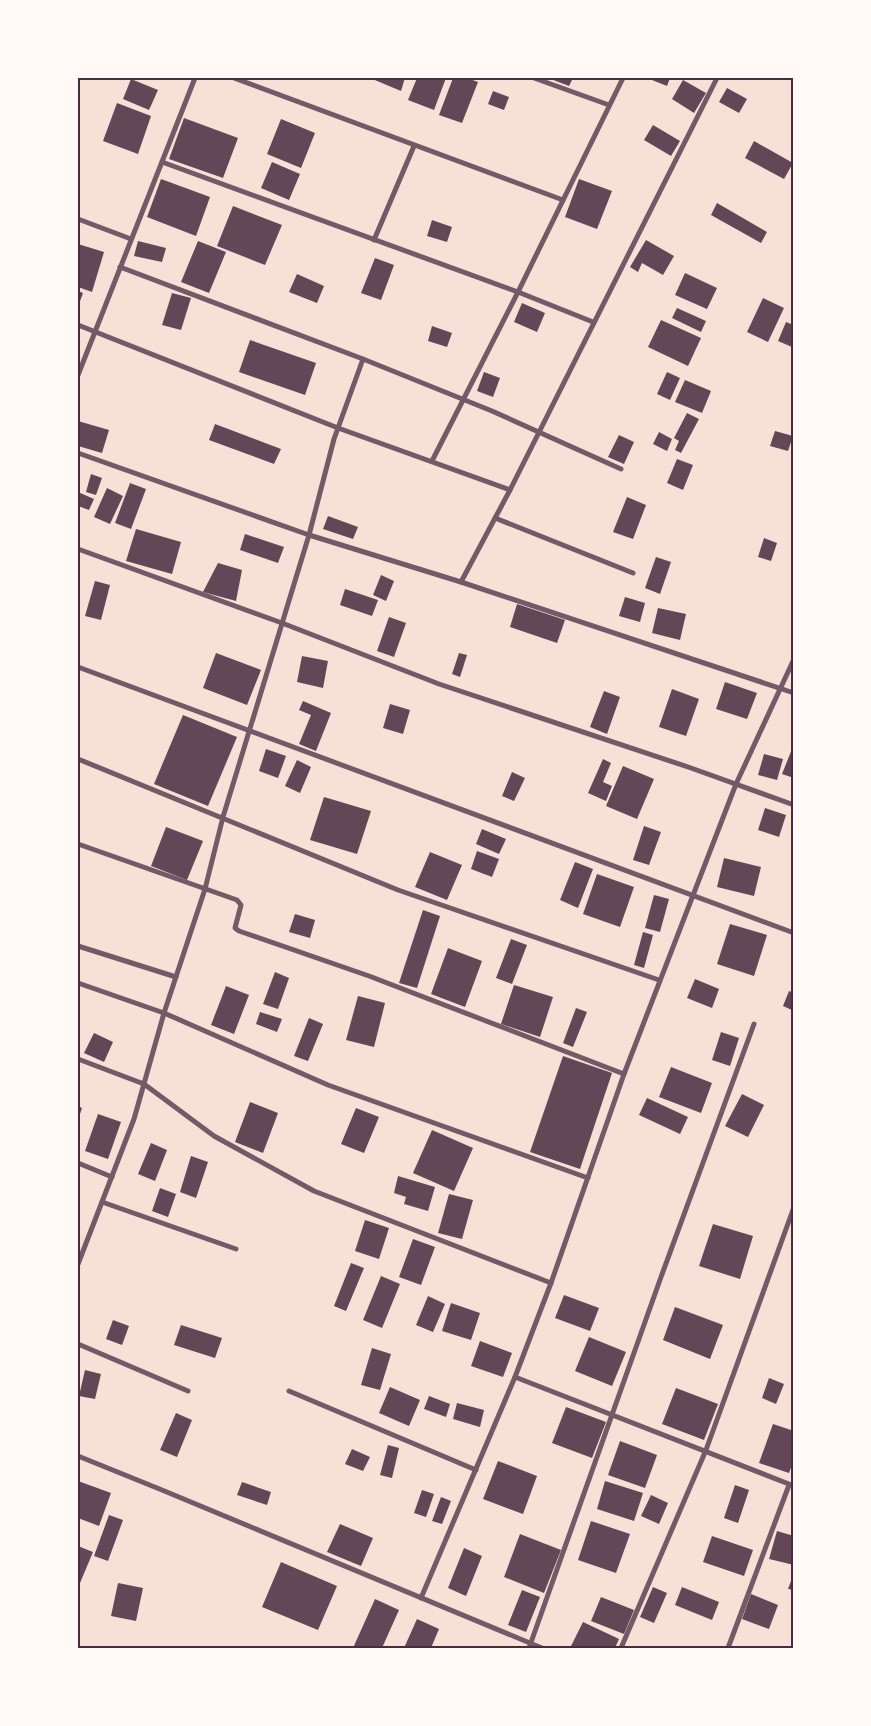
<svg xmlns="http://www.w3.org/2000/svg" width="871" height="1726" font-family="'Open Sans',sans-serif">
<rect width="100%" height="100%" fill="#f7e1d7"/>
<g fill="#644757">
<path d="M370,78H405L401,91Z"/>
<path d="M417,78H446L434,110L408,100Z"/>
<path d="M453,78H467L478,82L462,123L439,115Z"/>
<path d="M548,78H573L569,86Z"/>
<path d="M647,78H670L667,86Z"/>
<path d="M131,79L158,90L149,110L123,99Z"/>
<path d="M683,80L706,93L694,113L672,99Z"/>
<path d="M727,88L747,99L739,113L719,102Z"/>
<path d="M493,91L509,97L504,110L488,104Z"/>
<path d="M117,103L151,116L138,154L103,141Z"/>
<path d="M184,118L238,138L223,178L169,159Z"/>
<path d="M281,119L315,133L301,168L267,154Z"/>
<path d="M653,125L680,141L671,156L644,140Z"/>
<path d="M754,141L793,163L784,179L745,158Z"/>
<path d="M272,162L300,174L289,200L261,188Z"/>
<path d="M161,179L210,197L196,236L147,217Z"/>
<path d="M579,179L612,191L597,229L565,217Z"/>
<path d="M717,203L767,232L761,243L711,215Z"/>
<path d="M233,206L282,225L265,265L217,246Z"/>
<path d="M432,220L452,227L447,242L427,236Z"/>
<path d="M646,240L674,256L663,275L642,263L638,272L630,267Z"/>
<path d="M138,241L166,248L162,262L134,256Z"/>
<path d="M198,241L226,252L209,293L181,282Z"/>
<path d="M78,244L104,252L92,292L78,287Z"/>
<path d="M375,258L394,265L381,300L361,293Z"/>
<path d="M685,273L717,288L707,309L675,295Z"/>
<path d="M297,274L324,286L317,303L289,292Z"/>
<path d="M78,291L83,293L78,307Z"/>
<path d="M172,293L191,298L181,330L162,325Z"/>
<path d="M763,298L784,308L768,342L747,332Z"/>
<path d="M522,303L545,313L537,332L514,322Z"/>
<path d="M677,308L706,321L701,332L672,318Z"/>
<path d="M661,320L701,338L688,366L648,347Z"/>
<path d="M786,322L794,325L792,347L778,341Z"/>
<path d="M432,326L452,333L447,347L428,341Z"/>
<path d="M250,340L316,363L305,395L239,372Z"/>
<path d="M484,372L500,378L493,397L477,391Z"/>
<path d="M667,372L680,378L670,400L657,394Z"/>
<path d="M685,380L711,391L702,413L675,402Z"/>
<path d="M687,413L699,419L681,453L675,450L679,441L674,438Z"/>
<path d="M78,421L109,430L102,453L78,446Z"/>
<path d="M215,424L281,449L274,464L209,440Z"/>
<path d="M775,431L793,436L788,451L770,446Z"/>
<path d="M659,432L672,439L667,451L653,444Z"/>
<path d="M619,435L634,442L624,464L608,457Z"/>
<path d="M677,459L693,465L683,490L667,483Z"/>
<path d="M91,474L102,478L96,495L86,492Z"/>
<path d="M130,483L146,489L131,529L115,523Z"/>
<path d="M107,488L123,496L110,524L94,517Z"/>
<path d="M78,492L94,499L89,510L78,506Z"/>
<path d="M627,497L646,505L633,539L613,532Z"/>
<path d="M328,516L358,527L353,539L323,529Z"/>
<path d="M136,529L181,542L172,574L126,561Z"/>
<path d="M245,534L284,547L278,563L240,550Z"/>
<path d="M764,538L777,543L771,561L758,557Z"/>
<path d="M656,557L671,562L660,594L645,588Z"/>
<path d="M218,563L242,570L236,601L203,592Z"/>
<path d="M381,575L394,581L386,601L373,595Z"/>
<path d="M95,581L110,585L101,620L85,616Z"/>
<path d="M345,589L378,600L372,616L340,605Z"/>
<path d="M625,597L645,603L640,622L619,616Z"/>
<path d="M517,604L565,620L557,643L510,627Z"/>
<path d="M658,608L686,614L680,640L652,633Z"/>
<path d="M389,617L406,623L394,657L377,651Z"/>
<path d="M216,653L261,670L247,705L203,688Z"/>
<path d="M459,653L467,655L460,677L452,674Z"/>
<path d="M302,656L328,661L323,688L297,682Z"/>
<path d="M725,682L757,693L747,719L716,709Z"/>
<path d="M672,689L699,699L686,736L659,727Z"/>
<path d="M604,691L620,697L607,734L590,727Z"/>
<path d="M303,701L331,713L316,751L299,744L311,715L299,710Z"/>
<path d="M390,704L410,710L403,734L383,728Z"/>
<path d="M183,715L237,737L208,806L154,784Z"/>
<path d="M794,744V778L782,774Z"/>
<path d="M266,749L286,756L278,778L259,771Z"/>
<path d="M764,754L783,759L777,780L758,775Z"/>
<path d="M603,759L611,763L603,782L612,786L606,801L588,793Z"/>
<path d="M297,760L311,767L300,793L285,786Z"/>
<path d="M623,766L654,779L637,819L606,806Z"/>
<path d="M512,772L525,778L514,801L502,796Z"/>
<path d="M324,797L371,811L357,854L310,840Z"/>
<path d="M765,808L786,815L779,837L758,830Z"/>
<path d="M644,826L661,832L649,865L633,860Z"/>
<path d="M166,827L203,841L187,880L151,866Z"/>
<path d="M482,829L506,839L499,854L476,844Z"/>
<path d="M477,851L499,859L492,877L471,869Z"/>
<path d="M430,852L462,865L447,900L415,887Z"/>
<path d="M724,858L761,867L754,896L717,887Z"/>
<path d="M575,862L593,869L578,908L560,900Z"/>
<path d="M597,874L634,887L620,927L583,914Z"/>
<path d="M654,895L669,899L660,932L645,928Z"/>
<path d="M423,910L440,916L417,988L399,983Z"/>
<path d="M295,914L315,920L310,938L289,932Z"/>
<path d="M730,924L767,935L754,976L717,964Z"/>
<path d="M643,932L653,935L644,968L634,965Z"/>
<path d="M511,939L527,945L512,984L496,978Z"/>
<path d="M448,948L482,961L465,1007L431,994Z"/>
<path d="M275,972L289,978L278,1009L263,1004Z"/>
<path d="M695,979L719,989L712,1008L687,998Z"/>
<path d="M514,985L553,997L540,1037L501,1024Z"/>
<path d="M226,986L249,995L234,1034L211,1025Z"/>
<path d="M789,991L794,993V1011L783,1006Z"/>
<path d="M358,996L385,1003L374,1047L346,1040Z"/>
<path d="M576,1008L587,1012L573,1047L563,1043Z"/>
<path d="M260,1012L282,1019L277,1032L256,1024Z"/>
<path d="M309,1018L323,1024L308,1061L294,1056Z"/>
<path d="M721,1032L739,1038L730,1066L712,1060Z"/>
<path d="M94,1033L113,1042L104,1062L84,1053Z"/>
<path d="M563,1056L612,1073L580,1169L530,1152Z"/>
<path d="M671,1067L712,1083L701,1113L659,1097Z"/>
<path d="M742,1094L764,1105L748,1137L725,1126Z"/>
<path d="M647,1098L688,1117L680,1134L639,1115Z"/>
<path d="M250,1102L278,1113L263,1153L235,1142Z"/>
<path d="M78,1106L82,1108L78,1120Z"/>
<path d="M356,1108L379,1117L364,1153L341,1144Z"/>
<path d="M98,1114L121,1122L108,1159L85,1151Z"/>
<path d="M432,1130L473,1148L454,1191L413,1173Z"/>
<path d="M151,1143L167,1150L155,1181L138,1174Z"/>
<path d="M191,1156L208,1162L196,1198L180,1192Z"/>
<path d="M398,1176L435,1187L428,1211L404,1204L406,1197L394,1193Z"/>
<path d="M160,1188L176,1194L168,1217L152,1211Z"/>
<path d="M449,1194L473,1200L462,1239L438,1233Z"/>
<path d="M365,1220L389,1228L379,1259L355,1251Z"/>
<path d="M713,1224L753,1236L740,1279L699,1266Z"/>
<path d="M413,1239L435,1247L421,1285L399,1277Z"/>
<path d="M351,1263L364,1268L346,1311L334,1306Z"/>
<path d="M381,1276L400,1284L382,1328L363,1320Z"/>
<path d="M564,1295L599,1308L590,1331L555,1318Z"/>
<path d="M428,1296L445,1304L433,1332L416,1325Z"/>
<path d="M451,1303L480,1313L471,1340L442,1331Z"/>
<path d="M675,1307L723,1325L710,1359L663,1340Z"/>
<path d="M113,1320L129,1326L122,1345L106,1339Z"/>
<path d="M181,1325L222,1338L215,1358L174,1345Z"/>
<path d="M589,1337L626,1352L612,1386L575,1371Z"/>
<path d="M480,1341L512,1353L503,1377L471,1366Z"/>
<path d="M372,1348L391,1354L380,1390L361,1385Z"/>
<path d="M85,1370L101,1374L95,1399L79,1396Z"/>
<path d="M769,1378L784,1384L776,1404L762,1398Z"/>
<path d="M390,1387L420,1400L409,1426L379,1413Z"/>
<path d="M676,1388L718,1404L704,1440L662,1424Z"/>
<path d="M429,1396L450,1404L446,1417L424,1409Z"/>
<path d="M457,1403L484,1410L480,1427L453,1419Z"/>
<path d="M566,1407L606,1422L592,1458L552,1443Z"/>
<path d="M176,1413L192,1420L177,1457L160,1450Z"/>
<path d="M773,1424L794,1431V1459L789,1473L759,1463Z"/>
<path d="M620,1441L657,1455L645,1488L608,1475Z"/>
<path d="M388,1445L399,1448L392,1478L380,1475Z"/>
<path d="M352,1449L370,1457L363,1471L345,1464Z"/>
<path d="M498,1461L537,1476L523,1514L483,1499Z"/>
<path d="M78,1481L111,1493L99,1526L78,1518Z"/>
<path d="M605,1481L643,1493L634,1521L597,1509Z"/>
<path d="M242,1482L271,1492L267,1505L237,1495Z"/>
<path d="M735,1485L749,1490L738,1523L724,1518Z"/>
<path d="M422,1490L434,1494L426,1517L414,1513Z"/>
<path d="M651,1495L668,1503L659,1524L641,1516Z"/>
<path d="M441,1497L451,1501L442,1524L432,1521Z"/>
<path d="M109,1515L123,1520L108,1561L94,1556Z"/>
<path d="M591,1521L630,1534L616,1573L578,1560Z"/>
<path d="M340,1524L373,1538L361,1566L327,1552Z"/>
<path d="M777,1531L794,1536V1565L769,1559Z"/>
<path d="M520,1534L561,1550L544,1593L504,1577Z"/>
<path d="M712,1536L753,1550L744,1576L703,1562Z"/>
<path d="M78,1546L93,1552L80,1583L78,1582Z"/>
<path d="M464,1548L482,1556L466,1596L448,1588Z"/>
<path d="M281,1562L337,1586L318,1630L262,1607Z"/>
<path d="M794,1573V1590L788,1589Z"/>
<path d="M118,1583L143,1588L136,1621L111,1616Z"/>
<path d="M653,1587L667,1593L654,1623L640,1617Z"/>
<path d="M682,1587L719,1602L712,1620L675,1605Z"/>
<path d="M522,1590L540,1597L526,1632L508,1625Z"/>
<path d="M751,1594L778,1605L769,1629L742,1619Z"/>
<path d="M601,1597L634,1610L624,1634L591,1621Z"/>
<path d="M375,1599L399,1610L382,1648H353Z"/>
<path d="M417,1619L439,1629L431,1648H404Z"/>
<path d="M583,1622L619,1639L615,1648H570Z"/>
</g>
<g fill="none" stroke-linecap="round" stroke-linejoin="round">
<g stroke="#755966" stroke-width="5">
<path d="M234,78L563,200"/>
<path d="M534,78L609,105"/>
<path d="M162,162L518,292L593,322"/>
<path d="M78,219L131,239"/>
<path d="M374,240L414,146"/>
<path d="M120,267L363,359L492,411L621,469"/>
<path d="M78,325L338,428L510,490"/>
<path d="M78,375L195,78"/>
<path d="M78,453L309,535L461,582L794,693"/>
<path d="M432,461L518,292L623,78"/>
<path d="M495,518L633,573"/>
<path d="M78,549L282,623L439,684L691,768L794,805"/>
<path d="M461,582L510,490L717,78"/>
<path d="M78,667L794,933"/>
<path d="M78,759L398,890L659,980"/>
<path d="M78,844L237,900L241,905L235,928L239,931L369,976L624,1074"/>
<path d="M78,946L176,977"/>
<path d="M78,983L164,1013L328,1085L588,1178"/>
<path d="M78,1059L144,1084L214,1136L314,1191L551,1283"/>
<path d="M78,1163L112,1177"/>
<path d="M102,1202L236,1249"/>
<path d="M78,1264L134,1119L164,1013L205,889L223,817L309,535L334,439L363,359"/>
<path d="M78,1344L188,1391"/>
<path d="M515,1377L794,1486"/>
<path d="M289,1391L476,1470"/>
<path d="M78,1456L162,1490L542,1648"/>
<path d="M421,1598L515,1377L551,1283L624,1074L736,784L794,659"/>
<path d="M529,1648L661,1277L754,1024"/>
<path d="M621,1648L706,1450L794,1207"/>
<path d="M728,1648L789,1485"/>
</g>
</g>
<rect width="871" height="1726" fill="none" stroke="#fffaf5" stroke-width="158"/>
<rect x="79" y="79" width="713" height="1568" fill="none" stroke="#4a2c40" stroke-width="2"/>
</svg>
